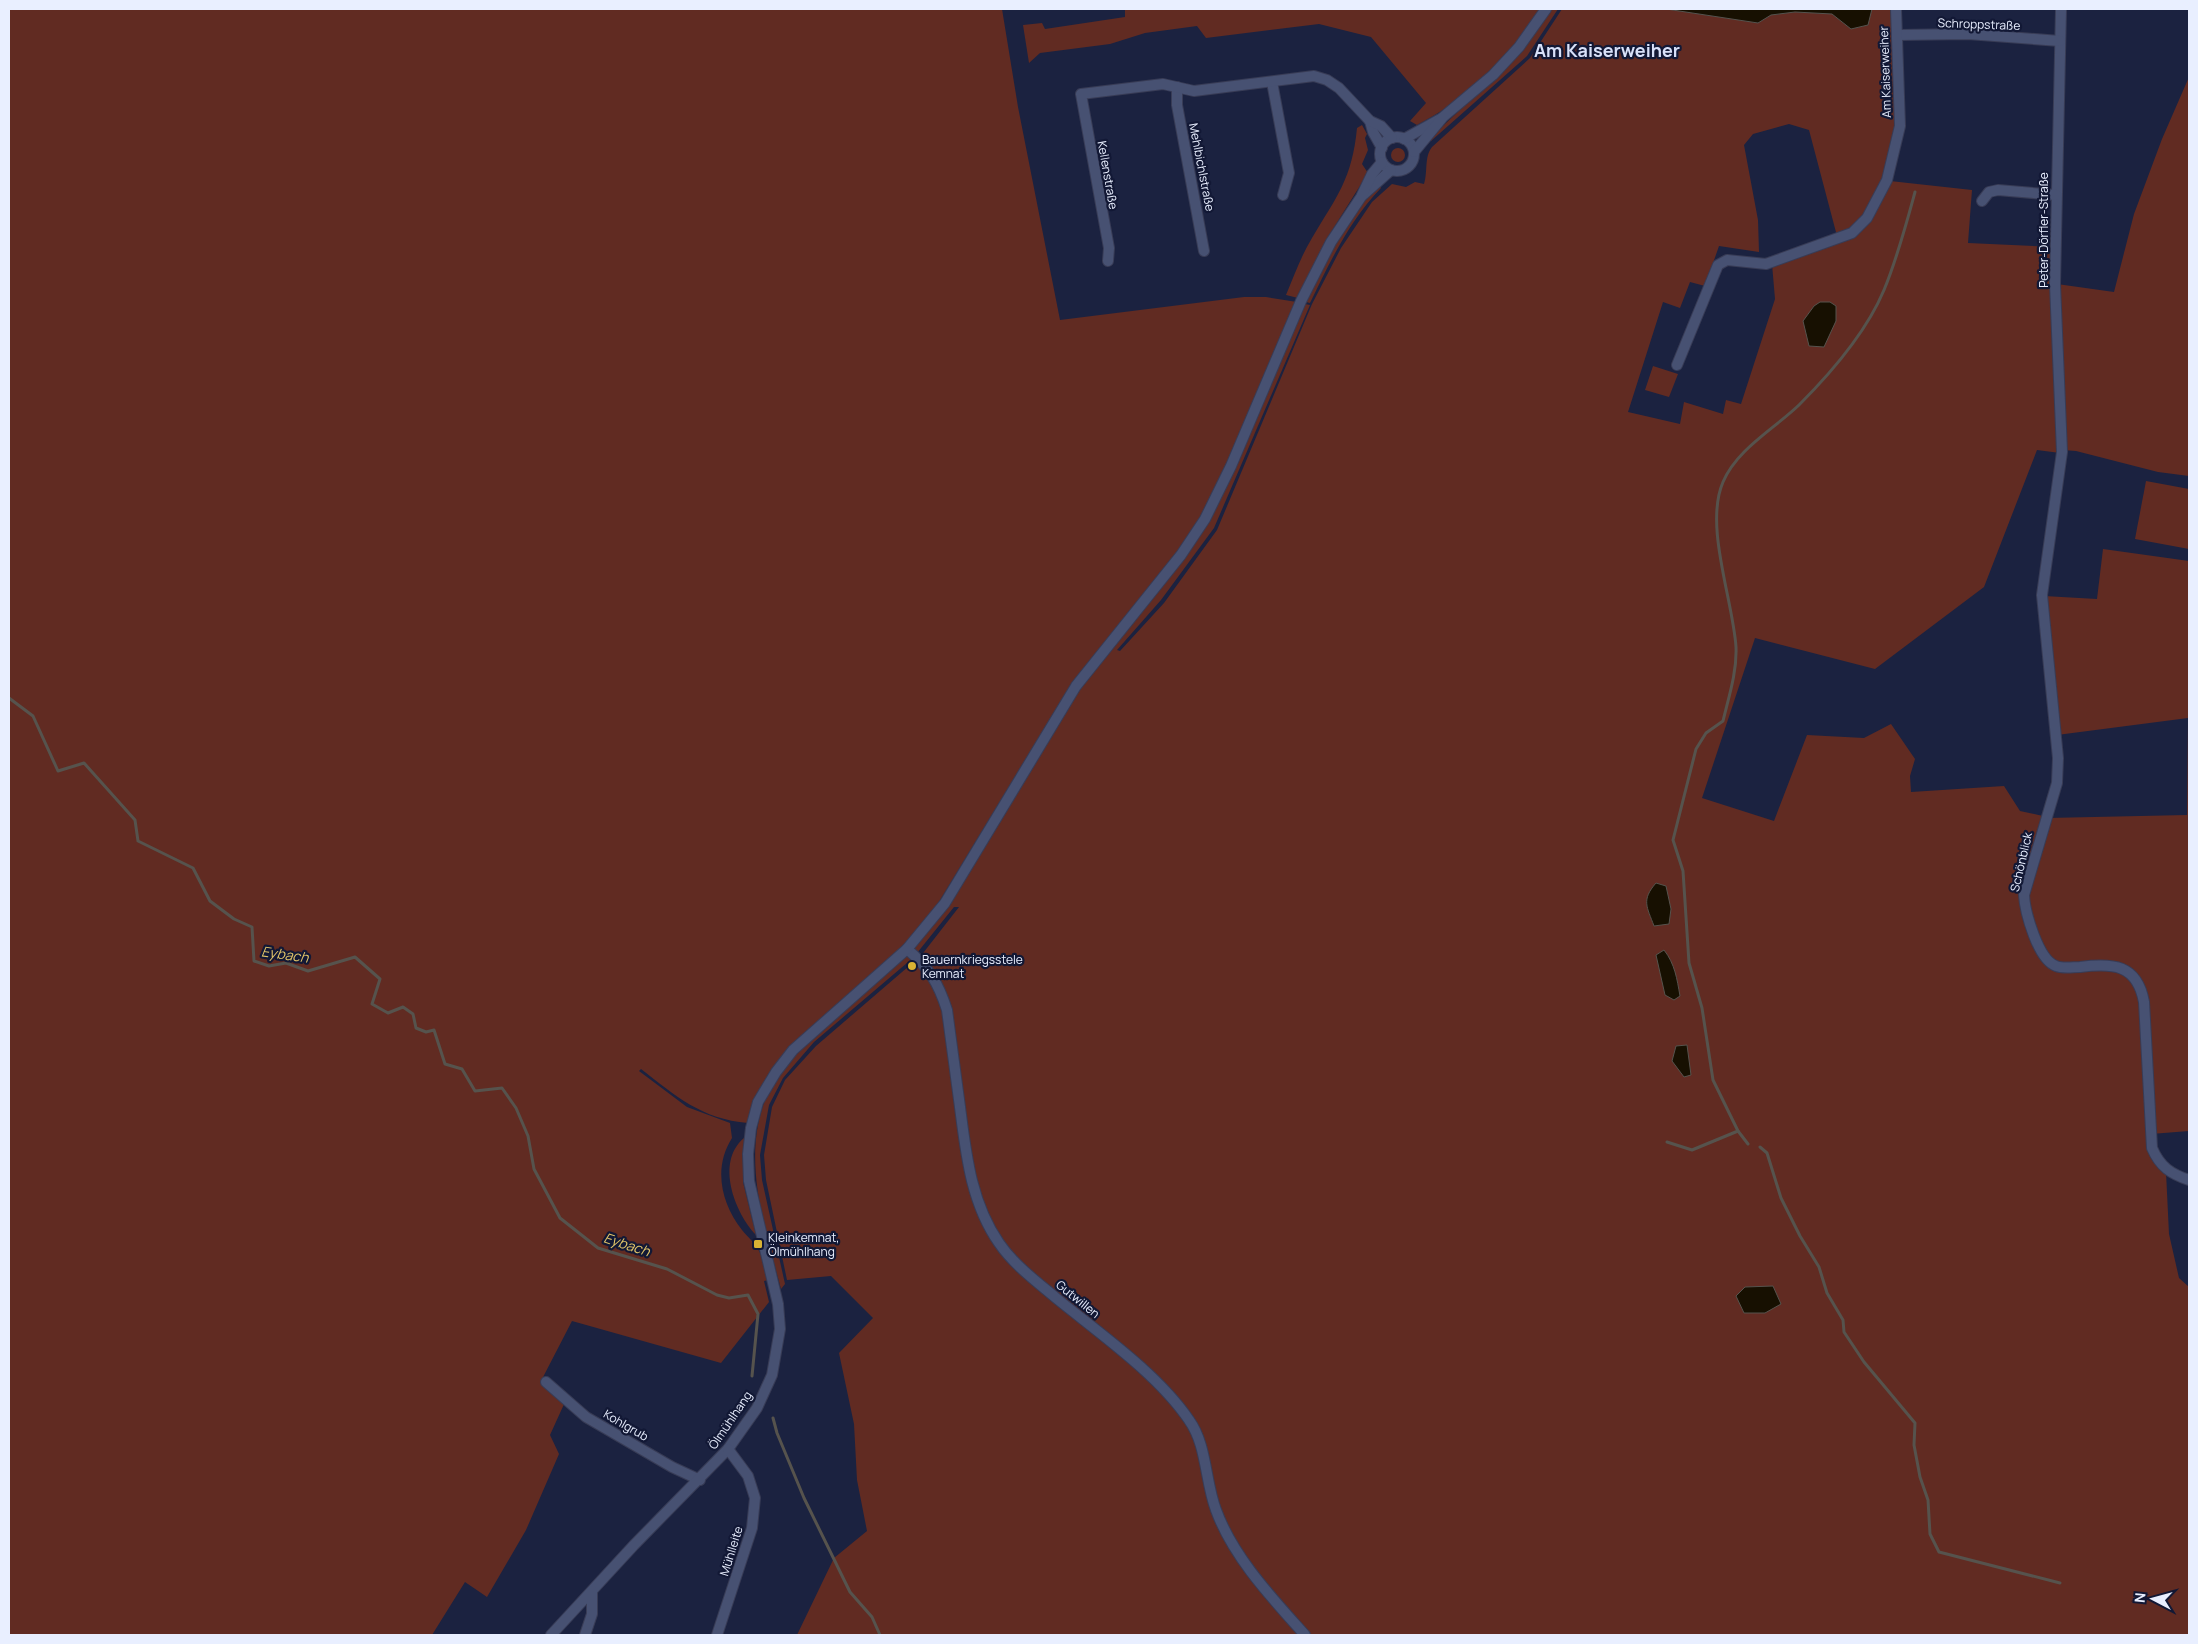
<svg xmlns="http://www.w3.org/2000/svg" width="2198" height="1644" font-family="Manrope,sans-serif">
<rect width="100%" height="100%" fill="#1b2240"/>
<g fill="#612b22" fill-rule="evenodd">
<path d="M9,9H1002L1018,107L1060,320L1244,297H1266L1297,302L1228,464L1202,517L1178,553L1072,683L937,905L904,946L789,1047L772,1069L754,1100L748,1123C701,1119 676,1096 641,1069L639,1071L687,1107L730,1123L732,1138C713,1168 721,1203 742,1230C747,1237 756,1243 759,1251C764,1260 766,1271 768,1280L764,1281L769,1302L721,1363L572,1321L541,1381L565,1402L550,1435L559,1454L526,1530L487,1597L465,1582L432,1635H9Z"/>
<path d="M1125,9H1543C1509,57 1470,98 1417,125L1410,121L1426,103L1371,37L1319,24L1206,38L1197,26L1145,33L1110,44L1040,53L1029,63L1023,25L1042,23L1045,29L1125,17Z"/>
<path d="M1549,9H1558L1527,56L1431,141L1429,139L1494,78Z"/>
<path d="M1562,9H1666L1758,23L1771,15L1795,12L1832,14L1851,29L1868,25L1872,9H1894L1896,127L1890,181L1972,190L1968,243L2053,247L2060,453L2037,450L1984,587L1875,669L1755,638L1702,798L1774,821L1807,735L1864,738L1891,724L1915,759L1910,776L1911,792L2004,786L2020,811L2043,816L2022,895L2033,935L2056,968L2120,969L2139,986L2149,1137L2166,1172L2169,1234L2179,1278L2189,1287V1635H797L834,1558L867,1531L857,1480L854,1424L839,1353L873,1318L831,1276L787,1280L766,1180L764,1155L772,1107L785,1080L816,1046L916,960L928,974L944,1010L972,1195L1001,1241L977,1193L949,1009L920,957L959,907H954L917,953L912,949L947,906L971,870L1080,689L1184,557L1305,304L1310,305L1214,528L1161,600L1117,650L1120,651L1164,603L1217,530L1312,304L1341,248L1372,202L1392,184L1406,187L1415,182L1424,184C1428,172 1424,157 1432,147L1530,58ZM1789,124L1809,130L1837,236L1772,264L1775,299L1741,404L1726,400L1723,414L1684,402L1680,424L1628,412L1663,302L1680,308L1690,282L1705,286L1719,246L1759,252L1758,220L1744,145L1753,134Z"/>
<path d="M2189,77V476L2158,472L2076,451L2063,450L2057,284L2114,292L2134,214L2162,139Z"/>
<path d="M1362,125L1367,134L1365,138L1368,150L1362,164L1368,173L1326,240L1298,298L1286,295C1294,276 1301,256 1312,238C1337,196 1352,179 1357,128Z"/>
<circle cx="1398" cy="155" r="7"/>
<path d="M1380,186L1381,188C1349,221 1330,262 1310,303L1306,302C1326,261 1345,217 1380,186Z"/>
<path d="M1653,366L1678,374L1669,397L1645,390Z"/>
<path d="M2146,481L2189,489V549L2135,539Z"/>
<path d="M2103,549L2189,561V1131L2151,1134L2145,1001L2134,974L2057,965L2047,957L2026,905L2047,818L2187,815L2188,718L2057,735L2044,596L2097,599Z"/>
<path d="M909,952L914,957L814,1042L783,1078L769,1105L760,1155L762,1180L785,1284L781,1289C759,1207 730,1123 795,1053C809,1038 826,1026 841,1013C865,994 887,973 909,952Z"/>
<path d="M744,1138L743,1182L756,1235C735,1213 715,1162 744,1138Z"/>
</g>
<g fill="#171001" stroke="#56534d">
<path d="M1666,9H1872L1868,25L1851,29L1832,14L1795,12L1771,15L1758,23Z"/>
<path d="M1820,302H1830L1836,306V321L1824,347L1809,346L1803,321L1814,306Z"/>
<path d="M1656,883L1666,886L1671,909L1669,924L1654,926C1647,907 1641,900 1656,883Z"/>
<path d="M1664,950C1675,964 1677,979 1680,996L1674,1000L1665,995L1656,955Z"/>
<path d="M1687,1045L1691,1075L1684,1077L1672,1061L1676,1046Z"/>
<path d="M1773,1286L1781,1304L1765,1313H1744L1736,1296L1745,1287Z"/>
</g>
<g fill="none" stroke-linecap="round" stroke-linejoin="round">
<g stroke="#56534d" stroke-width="3">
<path d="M9,698L33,716L58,771L84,763L135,820L138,841L193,868L210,901L234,919L252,927L254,961L269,966L286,963L308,971L355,957L380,979L372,1004L388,1013L403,1007L413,1014L416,1028L426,1032L434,1030L445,1064L462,1069L475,1091L502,1088L516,1108L528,1136L534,1169L560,1218L598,1248L667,1269L717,1295L729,1298L748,1295L758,1314L752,1376"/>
<path d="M1667,1142L1692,1150L1738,1131"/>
<path d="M1748,1144L1738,1131L1713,1080L1702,1008L1689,963L1683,871L1673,840L1696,749L1706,733L1723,721C1729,696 1737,672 1736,647C1733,600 1704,526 1723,482C1737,449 1774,429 1799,405C1832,372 1866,333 1884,290C1897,259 1906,225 1915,192"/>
<path d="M1760,1147L1767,1153L1781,1198L1800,1236L1819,1267L1827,1293L1843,1320L1844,1332L1864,1362L1915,1423L1914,1445L1920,1477L1928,1500L1930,1534L1939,1552L2060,1583"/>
<path d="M773,1418L777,1433L804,1498L850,1592L872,1617L880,1635"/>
</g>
<defs>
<g id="minor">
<path d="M2061,9L2055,284L2062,452L2042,595L2058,758L2057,783L2024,895C2025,912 2038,960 2056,966C2063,969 2073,967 2080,967C2113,963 2137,964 2144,1002L2152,1148C2160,1167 2171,1174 2189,1180"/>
<path d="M1897,35L1968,34L2060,41"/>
<path d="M1272,82L1289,173L1283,195"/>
<path d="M1177,87V105L1204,251"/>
<path d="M1370,121L1373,132L1382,148"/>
<circle cx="1397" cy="154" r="17"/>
<path d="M1404,139L1440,119"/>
<path d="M1414,152L1443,117L1493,75L1519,47L1546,9"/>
<path d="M1363,195L1391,170"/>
<path d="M1982,201L1989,192L1998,190L2056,195"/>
<path d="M1108,261L1109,248L1081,94L1163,84L1194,91L1314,76L1327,80L1339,88L1370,121L1381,126L1392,138"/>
<path d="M1677,365L1718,265L1727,260L1766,264L1852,233L1867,218L1887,180L1900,126L1896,9"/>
<path d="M907,949C929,968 938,982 947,1010C951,1042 956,1075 960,1107C966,1154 971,1203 999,1243C1014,1265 1036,1281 1056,1298C1099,1333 1158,1374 1189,1420C1207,1445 1205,1481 1216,1510C1233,1557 1272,1598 1305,1635"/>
<path d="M546,1382L586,1417L672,1467L700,1480"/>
<path d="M551,1635L634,1545L728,1449L757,1408L772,1375L780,1329L778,1304L749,1181L748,1154L751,1128L758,1102L776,1072L793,1050L907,949L945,903L1076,686L1181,555L1205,519L1231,466L1301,301L1331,242L1361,197L1372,174L1382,162"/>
<path d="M585,1635L592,1614V1591"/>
<path d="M717,1635L752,1528L755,1498L748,1476L728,1449"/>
</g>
</defs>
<use href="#minor" stroke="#383c56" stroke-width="12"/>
<use href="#minor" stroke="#475172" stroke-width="10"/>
</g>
<g fill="#d9b334" stroke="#121835" stroke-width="2">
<circle cx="912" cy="966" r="5"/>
<rect x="753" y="1239" width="10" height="10" rx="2.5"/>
</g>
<g text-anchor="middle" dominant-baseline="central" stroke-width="4.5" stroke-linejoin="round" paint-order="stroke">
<g font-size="12" fill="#e9efff" stroke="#121835">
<text transform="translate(1979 24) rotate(2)">Schroppstraße</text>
<text transform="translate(1885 72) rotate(-92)">Am Kaiserweiher</text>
<text transform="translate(1202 167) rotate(79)">Mehlbichlstraße</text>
<text transform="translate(1108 175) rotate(80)">Kellenstraße</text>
<text transform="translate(2043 230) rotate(-90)">Peter-Dörfler-Straße</text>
<text transform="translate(2021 862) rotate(-77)">Schönblick</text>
<text transform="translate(1078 1299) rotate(39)">Gutwillen</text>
<text transform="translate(730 1420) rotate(-56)">Ölmühlhang</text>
<text transform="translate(626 1425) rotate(30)">Kohlgrub</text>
<text transform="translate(731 1551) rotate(-73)">Mühlleite</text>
</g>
<g font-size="12" fill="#e9efff" stroke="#121835" text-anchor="start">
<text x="922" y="959">Bauernkriegsstele<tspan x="922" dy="14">Kemnat</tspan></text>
<text x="768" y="1237">Kleinkemnat,<tspan x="768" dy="14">Ölmühlhang</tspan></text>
</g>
<g font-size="14" font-style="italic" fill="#e3c569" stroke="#121835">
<text transform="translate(285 954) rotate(8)">Eybach</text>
<text transform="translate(627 1244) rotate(18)">Eybach</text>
</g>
<g font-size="18" font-weight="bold" fill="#d9e1f9" stroke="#121835">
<text x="1607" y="50">Am Kaiserweiher</text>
</g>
</g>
<rect width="2198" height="1644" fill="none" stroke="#e9efff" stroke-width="20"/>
<g transform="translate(2153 1599) rotate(276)" stroke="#121835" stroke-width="4" paint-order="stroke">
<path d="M0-4L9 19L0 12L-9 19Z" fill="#e9efff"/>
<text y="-8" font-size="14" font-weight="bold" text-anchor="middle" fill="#e9efff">N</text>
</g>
</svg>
